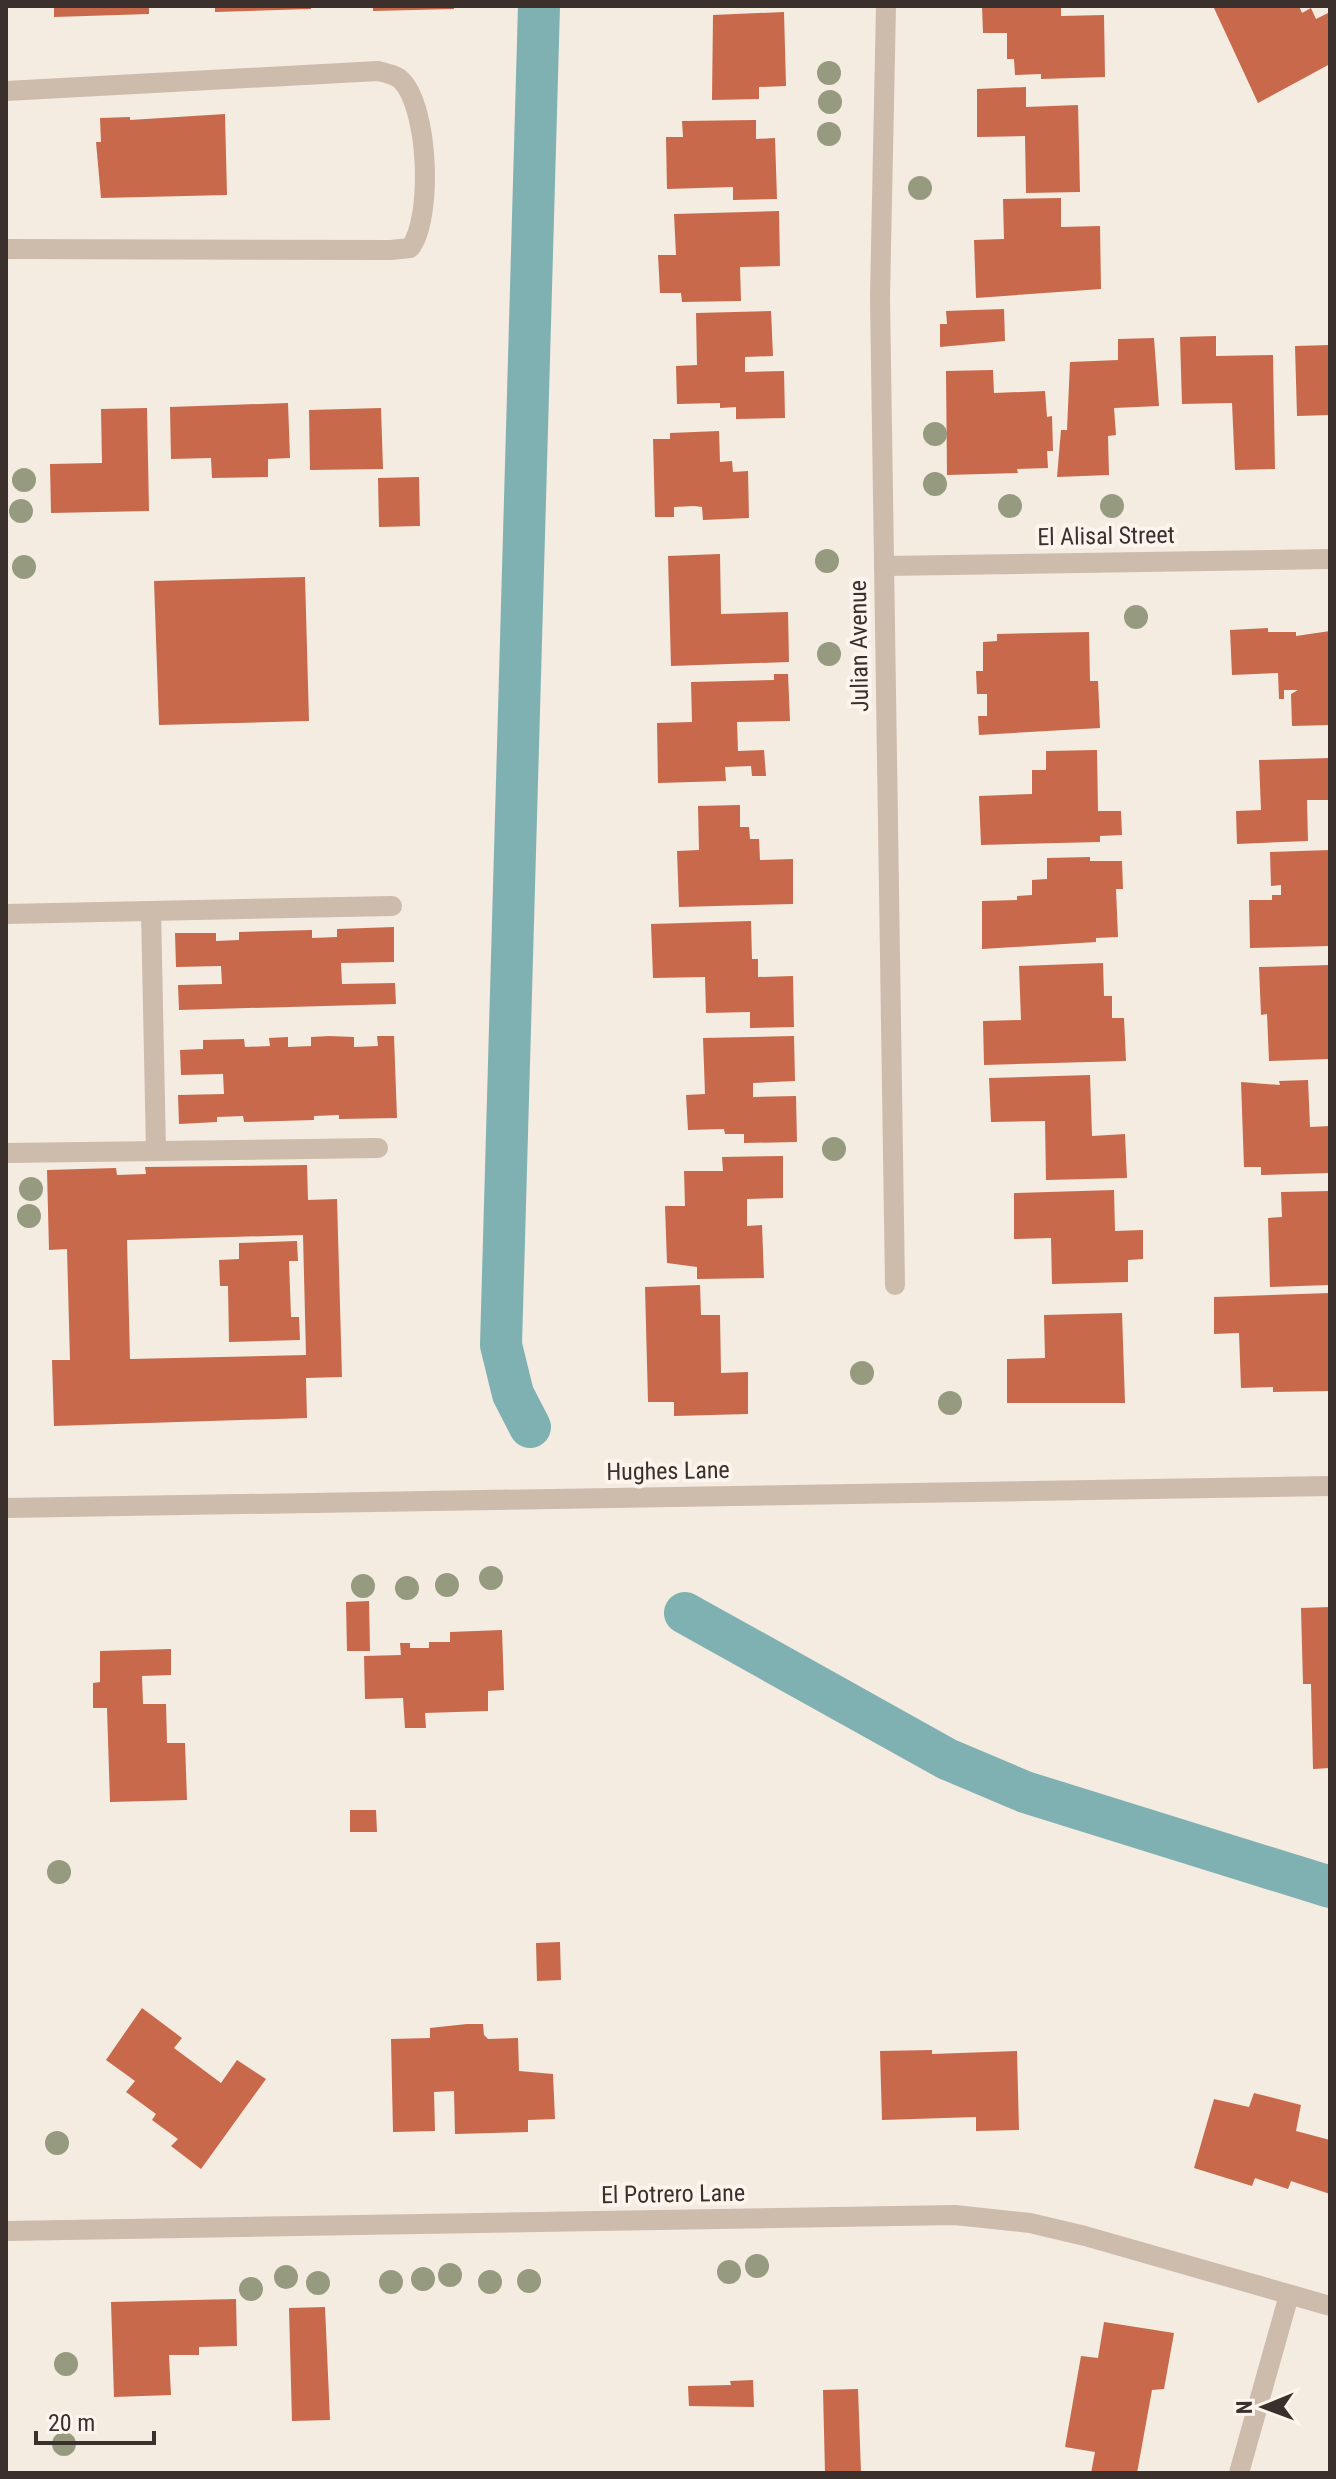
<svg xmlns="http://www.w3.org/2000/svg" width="1336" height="2479" font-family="'Roboto Condensed',sans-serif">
<rect width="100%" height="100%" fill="#f4ebe1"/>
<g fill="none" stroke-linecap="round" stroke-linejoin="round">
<g stroke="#7fb0b2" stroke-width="42">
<path d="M530,1427L513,1394L501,1345L539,6"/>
<path d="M685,1613L947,1759L1025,1792L1330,1887"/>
</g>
</g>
<g fill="#c8694b" fill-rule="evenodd">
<path d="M54,6H149V14L54,17Z"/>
<path d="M215,6H311V9L215,12Z"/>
<path d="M373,6H454V9L373,11Z"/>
<path d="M982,6H1061V16L1104,15L1105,77L1041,79V74L1015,75L1014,59H1007V33H983Z"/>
<path d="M1217,6H1299L1302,13L1311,8L1316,19L1330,12V64L1258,103L1214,8Z"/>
<path d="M784,12L786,86L759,87V99L712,100L713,15Z"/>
<path d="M1026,87V107L1078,105L1080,192L1026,193L1025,136L977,137V89Z"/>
<path d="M225,114L227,195L101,198L96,142H101L100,118L130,117V120Z"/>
<path d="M756,120V139L775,138L777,199L733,200V187L667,189L666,137H683L682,121Z"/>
<path d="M1061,198V227L1100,226L1101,289L976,298L974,240L1004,239L1003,199Z"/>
<path d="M779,211L780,266L740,267L741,301L682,302L681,293H660L658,255H676L674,214Z"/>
<path d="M1004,309L1005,341L940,347V324H947L946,311Z"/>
<path d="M771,311L773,356L745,357V372L784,371L785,418L736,419V407L720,408V403L677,404L676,366L697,365L696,313Z"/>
<path d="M1216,336V356L1273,355L1275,469L1235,470L1232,403L1182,404L1180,337Z"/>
<path d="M1154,338L1159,406L1114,408L1116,435L1108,436L1109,475L1057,477L1061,430H1067L1070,362L1118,360V339Z"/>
<path d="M1330,345V415L1297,416L1295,346Z"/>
<path d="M993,370L994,393L1045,391L1047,417L1052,416L1053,451H1047L1048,468L1017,469L1018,473L947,475L946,371Z"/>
<path d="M288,403L290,458L268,459V477L212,478L211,458L171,459L170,407Z"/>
<path d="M147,408L149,511L51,513L50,464L102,463L101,409Z"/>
<path d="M381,408L383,469L310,470L309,410Z"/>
<path d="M719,431L720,462L732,461L733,472L748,471L749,518L703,520L702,507L694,506L674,507V517H655L653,439H670V433Z"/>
<path d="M419,477L420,526L379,527L378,478Z"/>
<path d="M720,554L721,614L788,612L789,662L671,666L668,556Z"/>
<path d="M305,577L309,721L159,725L154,581Z"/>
<path d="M1268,628V632H1296V636L1330,631V725L1292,726L1291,694L1298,690H1284V699H1279L1278,673L1232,675L1230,630Z"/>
<path d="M1089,632L1090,681H1098L1100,728L979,735L978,716H987V694H977L976,671H983V642L997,641V634Z"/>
<path d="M774,674H788L790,721L737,722L738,751L764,750L766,776H752L751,766L725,767L726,781L658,783L657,723L692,722L691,682L774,680Z"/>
<path d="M1097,750L1098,811H1121L1122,835L1100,836V842L981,845L979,796L1032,794V770H1046V751Z"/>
<path d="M1330,758V800H1307L1308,841L1237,844L1236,811L1261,810L1259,760Z"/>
<path d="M740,805V827H749L750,839H759L760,860L793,859V904L679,907L677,851L699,850L698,806Z"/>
<path d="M1330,850V946L1250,948L1249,900H1272V895H1281V885L1271,886L1270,852Z"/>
<path d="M1090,857V861H1122L1123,889H1116L1118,937L1096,938V942L982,949V901L1017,900V896L1032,895V880L1047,879V858Z"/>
<path d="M751,921L752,959H758V977L793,976L794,1027L750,1028V1012L706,1013L705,977L653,978L651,924Z"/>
<path d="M394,927V962L341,963L342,984L395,983L396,1004L179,1010L178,985L222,984L221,966L176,967L175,933H216V941L239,940V932L312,930V938L337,937V929Z"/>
<path d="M1103,963L1104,996H1112V1018H1124L1126,1061L984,1065L983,1021L1021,1020L1019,966Z"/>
<path d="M1330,965L1328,1059L1269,1061L1267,1014L1261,1015L1259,967Z"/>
<path d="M329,1036L354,1037V1047L378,1046L377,1036H394L397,1118L339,1119V1115L314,1116V1120L244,1122L243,1116L217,1117V1122L179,1124L178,1095L224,1094L223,1074L181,1075L180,1050L203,1049V1040L244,1039L245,1047L270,1046L269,1038L288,1037V1047L311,1046V1037Z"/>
<path d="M794,1036L795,1081L753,1083V1097L796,1096L797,1142L744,1143V1134H725L724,1129L688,1130L686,1095L705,1094L703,1038Z"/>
<path d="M1090,1075L1092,1136L1125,1134L1127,1178L1046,1180L1045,1121L991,1122L989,1078Z"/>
<path d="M1308,1080L1310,1127L1330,1126V1173L1261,1175V1167H1244L1241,1082L1280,1085L1279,1081Z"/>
<path d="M783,1156V1198L747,1199V1226L762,1225L764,1278L697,1279V1267L667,1263L665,1206H685L684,1171H723L722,1157Z"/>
<path d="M307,1165L308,1200L337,1199L342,1377L306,1378L307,1418L54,1426L52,1360H70L67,1249L49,1250L47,1170L116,1168L117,1175L146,1174L145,1167ZM303,1235L306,1355L130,1359L127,1240Z"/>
<path d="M1114,1190L1115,1231L1143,1230V1259L1128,1260V1282L1052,1284L1051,1238L1014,1239V1193Z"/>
<path d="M1330,1191V1285L1270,1287L1268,1218L1282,1217L1281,1192Z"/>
<path d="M297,1241L298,1261H289L291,1317H299L300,1340L229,1342L228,1286H220L219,1260L239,1259V1243Z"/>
<path d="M700,1285L701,1315H720L721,1373L748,1372V1414L674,1416V1402H648L645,1287Z"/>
<path d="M1330,1293V1391L1273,1392V1387L1241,1388L1239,1333L1214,1334V1297Z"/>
<path d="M1122,1313L1125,1403H1007V1359L1045,1358L1044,1315Z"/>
<path d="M369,1601L370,1651H347L346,1602Z"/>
<path d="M1330,1607V1768L1313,1769L1311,1684H1303L1301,1608Z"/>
<path d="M502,1630L504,1690L488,1691V1711L425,1713L426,1728H405L403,1698L365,1699L364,1656L401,1655L400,1643H410V1648H429V1642H450V1632Z"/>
<path d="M171,1649V1675L142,1676L143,1704H166L167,1743H185L187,1800L110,1802L107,1708H93V1683L100,1682V1651Z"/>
<path d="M350,1810H376L377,1832H350Z"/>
<path d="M560,1942L561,1980L537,1981L536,1943Z"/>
<path d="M142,2008L182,2038L174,2048L221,2083L237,2060L266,2079L201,2169L171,2146L178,2139L152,2120L156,2114L126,2092L135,2081L106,2060Z"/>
<path d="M467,2024H483L484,2035L488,2039L518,2038L519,2071L553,2074L555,2119L528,2120V2132L455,2134L454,2091L434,2092L435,2131L393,2132L391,2039L430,2038V2028Z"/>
<path d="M932,2050V2054L1017,2051L1019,2130L976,2131V2117L882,2120L880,2051Z"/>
<path d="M1254,2093L1301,2105L1296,2131L1330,2140V2194L1291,2181L1288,2189L1255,2178L1252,2186L1194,2168L1214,2099L1249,2107Z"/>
<path d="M236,2299L237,2346L199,2347V2355H169L171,2395L114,2397L111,2302Z"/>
<path d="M325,2307L330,2420L292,2421L289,2308Z"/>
<path d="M1104,2322L1174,2333L1164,2389L1152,2390L1137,2473H1091L1095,2452L1065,2447L1081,2356L1098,2358Z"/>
<path d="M753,2380L754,2407L689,2406L688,2386L731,2385L730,2381Z"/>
<path d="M858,2389L861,2473H825L823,2390Z"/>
</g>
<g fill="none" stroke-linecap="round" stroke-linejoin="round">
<g stroke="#cdbbac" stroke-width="20">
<path d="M886,6L880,297L895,1285"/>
<path d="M6,91L378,71C386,73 396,75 401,80C429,107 433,219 410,248L391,250L6,249"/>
<path d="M884,566L1330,559"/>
<path d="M151,911L156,1150"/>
<path d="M6,914L392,906"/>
<path d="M6,1153L378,1148"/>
<path d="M6,1508L1330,1486"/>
<path d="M6,2231L955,2215L1030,2223L1085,2236L1330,2306"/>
<path d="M1239,2473L1289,2295"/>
</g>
</g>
<g fill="#969b7f">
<circle cx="829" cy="73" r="12"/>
<circle cx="830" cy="102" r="12"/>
<circle cx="829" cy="134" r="12"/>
<circle cx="920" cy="188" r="12"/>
<circle cx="935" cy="434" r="12"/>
<circle cx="24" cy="480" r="12"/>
<circle cx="935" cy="484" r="12"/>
<circle cx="1010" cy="506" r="12"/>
<circle cx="1112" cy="506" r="12"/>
<circle cx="21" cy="511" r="12"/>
<circle cx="827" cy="561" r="12"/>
<circle cx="24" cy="567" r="12"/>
<circle cx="1136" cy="617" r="12"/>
<circle cx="829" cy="654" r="12"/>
<circle cx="834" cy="1149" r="12"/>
<circle cx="31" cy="1189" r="12"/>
<circle cx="29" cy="1216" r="12"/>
<circle cx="862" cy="1373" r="12"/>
<circle cx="950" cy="1403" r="12"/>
<circle cx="491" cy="1578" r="12"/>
<circle cx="447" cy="1585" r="12"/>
<circle cx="363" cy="1586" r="12"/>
<circle cx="407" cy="1588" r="12"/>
<circle cx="59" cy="1872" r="12"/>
<circle cx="57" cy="2143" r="12"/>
<circle cx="757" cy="2266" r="12"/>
<circle cx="729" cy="2272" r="12"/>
<circle cx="450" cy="2275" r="12"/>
<circle cx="286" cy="2277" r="12"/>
<circle cx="423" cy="2279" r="12"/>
<circle cx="529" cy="2281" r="12"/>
<circle cx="391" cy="2282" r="12"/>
<circle cx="490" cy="2282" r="12"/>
<circle cx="318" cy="2283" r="12"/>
<circle cx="251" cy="2289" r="12"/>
<circle cx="66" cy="2364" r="12"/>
<circle cx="64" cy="2444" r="12"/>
</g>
<g text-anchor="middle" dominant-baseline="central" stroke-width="8" stroke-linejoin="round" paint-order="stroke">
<g font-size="24" fill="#3b302b" stroke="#fbf5ee">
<text transform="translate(1106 536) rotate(-1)">El Alisal Street</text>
<text transform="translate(859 646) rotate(-91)">Julian Avenue</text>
<text transform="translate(668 1471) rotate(-1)">Hughes Lane</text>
<text transform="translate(673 2194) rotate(-1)">El Potrero Lane</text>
</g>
</g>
<rect width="1336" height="2479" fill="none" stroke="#3b302b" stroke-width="16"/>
<g transform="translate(1264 2407) rotate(269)" stroke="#fbf5ee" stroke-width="6" paint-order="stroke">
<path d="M0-6L14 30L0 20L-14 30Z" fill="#3b302b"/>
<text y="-12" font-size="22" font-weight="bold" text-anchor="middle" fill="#3b302b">N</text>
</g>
<path d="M36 2431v12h118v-12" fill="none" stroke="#3b302b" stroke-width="4"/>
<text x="48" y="2431" font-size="24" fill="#3b302b" stroke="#fbf5ee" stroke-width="6" paint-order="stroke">20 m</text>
</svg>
